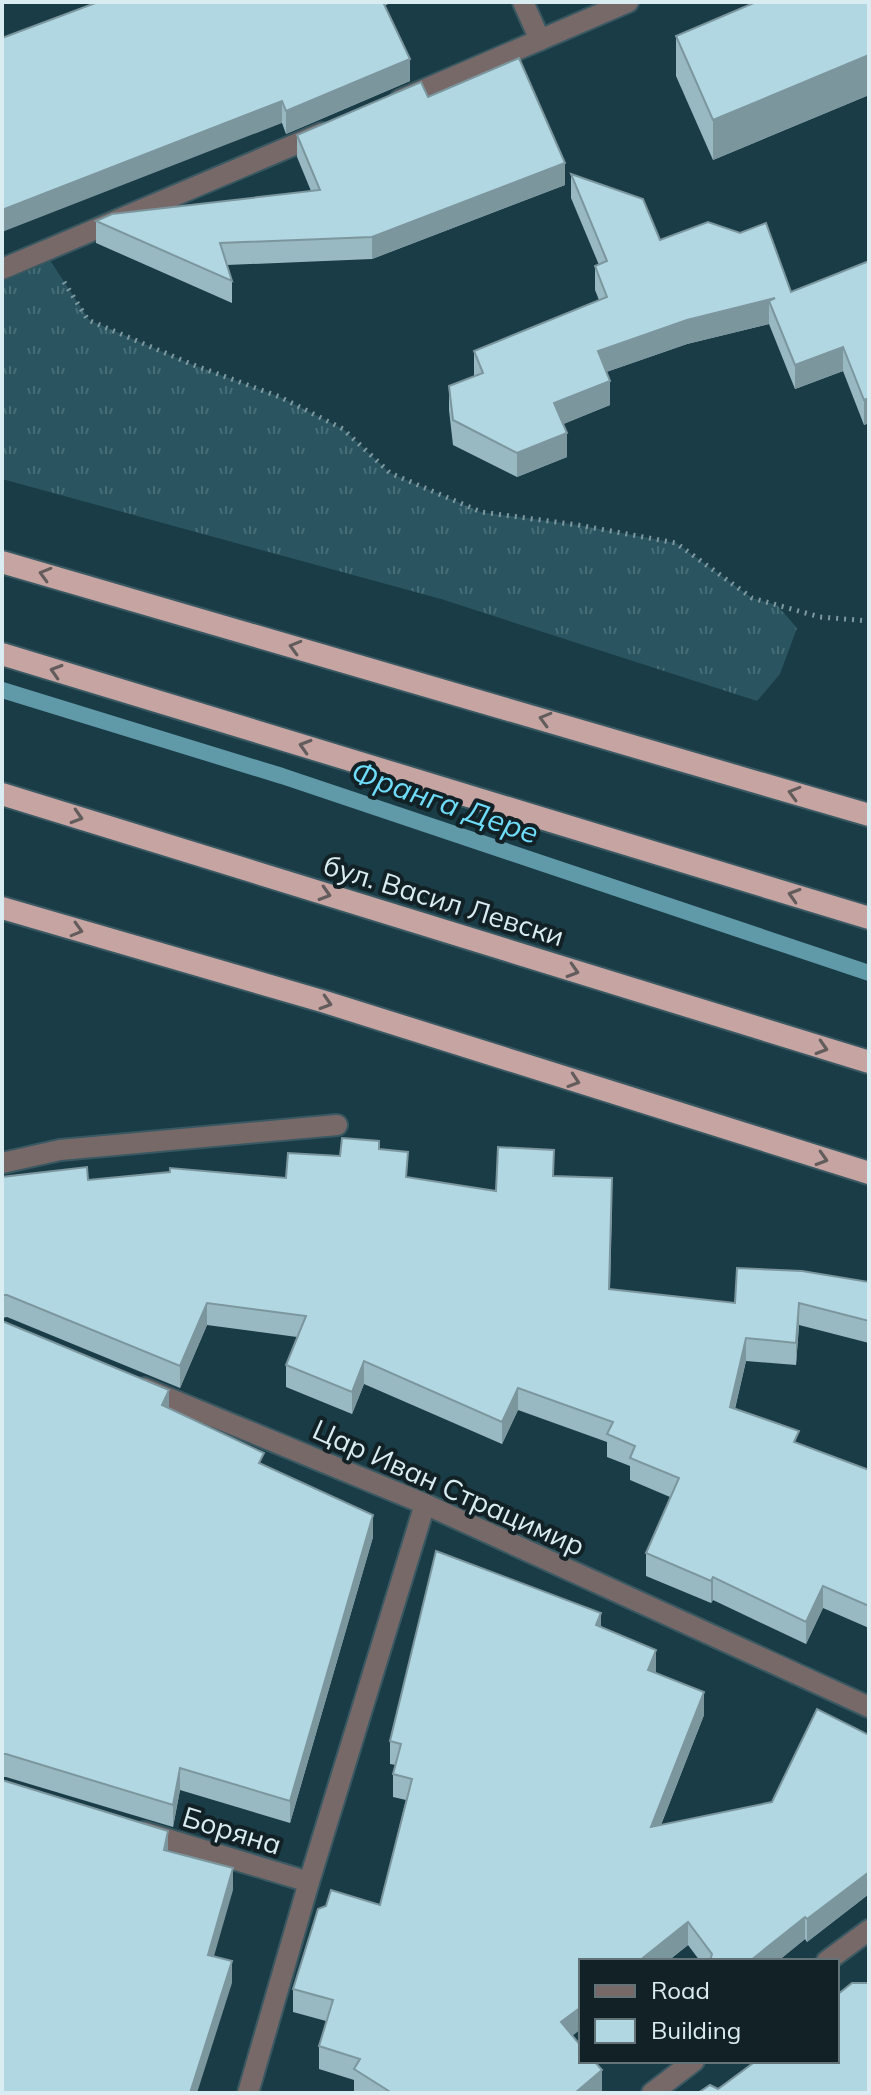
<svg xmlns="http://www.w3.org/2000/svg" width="871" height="2095" font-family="Mulish,sans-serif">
<defs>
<pattern id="grass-tufts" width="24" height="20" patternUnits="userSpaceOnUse" patternTransform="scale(2)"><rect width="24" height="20" fill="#295460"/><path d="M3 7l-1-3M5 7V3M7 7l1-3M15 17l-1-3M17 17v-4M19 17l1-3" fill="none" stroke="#476d77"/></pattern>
</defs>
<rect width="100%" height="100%" fill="#1a3c46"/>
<path fill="url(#grass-tufts)" d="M44,251L89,320L191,364L280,397L343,429L390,473L481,512L578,525L676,543L752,598L777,605L797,628L780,674L757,701L441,599L2,479V269Z"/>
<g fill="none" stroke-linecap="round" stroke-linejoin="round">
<path stroke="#6099a8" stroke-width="16" d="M2,690L282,776L869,973"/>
<defs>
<path id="service" d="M2,1163L60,1150L337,1125"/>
<g id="minor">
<path d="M523,2L540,40"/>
<path d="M400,100L628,2"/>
<path d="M2,269L322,133"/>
<path d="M144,1388L425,1504L869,1707"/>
<path d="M144,1832L309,1882"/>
<path d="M827,1961L869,1930"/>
<path d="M248,2093L309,1882L425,1504"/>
<path d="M652,2093L694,2061"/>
</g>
<g id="trunk">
<path d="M2,562L869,815"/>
<path d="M2,654L869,918"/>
<path d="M2,794L869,1062"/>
<path d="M2,908L322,1001L869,1173"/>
</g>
</defs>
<use href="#service" stroke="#395862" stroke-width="24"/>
<use href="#minor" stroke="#395862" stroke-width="24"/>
<use href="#trunk" stroke="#395862" stroke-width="26"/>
<path stroke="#7e99a0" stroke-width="5" stroke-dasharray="2 6" stroke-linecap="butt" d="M64,282L88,320L191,364L280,397L343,429L390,473L481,512L578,525L676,543L752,598L820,617L869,621"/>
<use href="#service" stroke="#786969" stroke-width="20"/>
<use href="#minor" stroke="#786969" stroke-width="20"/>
<use href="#trunk" stroke="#c5a4a2" stroke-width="22"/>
</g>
<g fill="#98b9c2">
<path d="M98,2H392L384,6L410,81L286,134L282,123Z"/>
<path d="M869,2V95L713,160L676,76V36Z"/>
<path d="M428,97L565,185L372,259L227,265L232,281V303L96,243V221L311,191L297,157V135Z"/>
<path d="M571,174L660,240L791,292L869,261V423L864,425L843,371L795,389L769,324L687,344L606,372L610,405L563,424L567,457L517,477L453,445L449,410V386L474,376V351L599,300L595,290V266L599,265L571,198Z"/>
<path d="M379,1149L408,1178L496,1191L554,1176L612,1200L610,1289L735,1303L869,1282V1343L799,1325L796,1365L746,1361L735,1409L799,1444L869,1470V1628L823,1608L806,1644L713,1600L711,1603L646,1576V1553L670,1497L630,1480V1466L607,1457V1442L518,1410L502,1444L364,1384L352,1414L286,1387V1365L297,1337L207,1325L180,1388L7,1317L2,1318V1177L88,1180L286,1178L340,1156Z"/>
<path d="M2,1321L169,1408L264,1465L373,1537L290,1823L180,1790L173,1827L6,1777H2Z"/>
<path d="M601,1626L656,1672V1674L704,1715L661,1825L772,1802L869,1735V1894L807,1942L805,1939L778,1961H700L688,1945L668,1961H581L573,2036L601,2093H355L354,2092V2080L319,2069V2046L326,2021L293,2012V1989L380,1905L406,1800L393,1797V1774L396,1765L390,1764V1741Z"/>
</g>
<g fill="#7c969e">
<path d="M869,55V95L713,160V120Z"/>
<path d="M410,59V81L286,134V111Z"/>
<path d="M282,101V123L2,232V210Z"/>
<path d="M565,163V185L372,259V237Z"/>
<path d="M775,298L769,301V324L687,344L598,375V351L687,320Z"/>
<path d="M843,347V371L795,389V365Z"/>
<path d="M610,381V405L554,428V403Z"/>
<path d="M869,398V423L864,425V400Z"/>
<path d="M567,433V457L517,477V453Z"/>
<path d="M207,1303V1325L180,1388V1366Z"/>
<path d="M799,1303V1325L796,1365V1343Z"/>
<path d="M746,1338V1361L730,1429V1407Z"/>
<path d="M364,1361V1384L352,1414V1392Z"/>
<path d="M518,1388V1410L502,1444V1422Z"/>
<path d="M169,1390V1412L162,1405Z"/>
<path d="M373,1515V1537L290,1823V1801Z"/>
<path d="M713,1577V1600L711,1603V1581Z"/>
<path d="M823,1586V1608L806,1644V1622Z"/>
<path d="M601,1613V1635L596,1625Z"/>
<path d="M656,1650V1672L648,1693V1670Z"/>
<path d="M704,1692V1715L651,1850V1827Z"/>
<path d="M180,1768V1790L173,1827V1805Z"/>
<path d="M168,1831V1853L164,1850Z"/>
<path d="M233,1868V1890L208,1977V1955Z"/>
<path d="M869,1872V1894L807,1942V1919Z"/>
<path d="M805,1917V1939L778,1961H750Z"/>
<path d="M688,1922V1945L668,1961H639Z"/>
<path d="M232,1961V1983L197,2093H190Z"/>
<path d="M581,2007V2029L561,2045V2022Z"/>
<path d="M602,2070V2092L575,2093Z"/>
</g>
<g fill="#b1d7e2" stroke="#7c969e" stroke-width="2">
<path d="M98,2H383L410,59L286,111L282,101L2,210V38Z"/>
<path d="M756,2H869V55L713,120L676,36Z"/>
<path d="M519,58L565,163L372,237L220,243L232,281L96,221L112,214L320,190L297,135L421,82L428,97Z"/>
<path d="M571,174L643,199L660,240L708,222L740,233L766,223L791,292L869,261V398L864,400L843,347L795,365L769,301L775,298L687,320L598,351L610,381L554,403L567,433L517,453L453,420L449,386L483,373L474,351L607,297L595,266L607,261Z"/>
<path d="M342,1138L379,1141V1149L408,1152L406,1177L496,1191L498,1147L554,1150L553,1176L612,1178L609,1289L735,1303L737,1268L802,1271L869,1282V1321L799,1303L796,1343L746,1338L730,1407L799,1431L794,1442L869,1470V1606L823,1586L806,1622L713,1577L711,1581L646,1553L679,1478L630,1458L635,1446L607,1434L613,1422L518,1388L502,1422L364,1361L352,1392L286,1365L306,1316L207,1303L180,1366L7,1295H2V1177L87,1167L88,1180L170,1172V1168L286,1178L288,1153L340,1156Z"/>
<path d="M2,1321L169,1390L162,1405L264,1453L259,1463L373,1515L290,1801L180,1768L173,1805L6,1754H2Z"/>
<path d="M436,1551L601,1613L596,1625L656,1650L648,1670L704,1692L651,1827L772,1802L817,1709L869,1735V1872L807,1919L805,1917L750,1961H710L712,1954L688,1922L639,1961H581V2007L561,2022L581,2046V2061H594L602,2070L575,2093H392L354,2069L360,2059L319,2046L333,2000L293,1989L318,1909L326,1906L331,1890L380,1905L412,1779L393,1774L401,1744L390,1741Z"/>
<path d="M2,1780L168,1831L164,1850L233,1868L208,1955L232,1961L190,2093H2Z"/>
<path d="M852,1983H869V2093H698L710,2085L718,2089L756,2061H837V1995Z"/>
</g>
<defs><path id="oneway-chevron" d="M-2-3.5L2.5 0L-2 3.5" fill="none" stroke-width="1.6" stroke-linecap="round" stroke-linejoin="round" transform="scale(2)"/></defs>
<g stroke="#635c5d">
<use href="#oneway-chevron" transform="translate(45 574) rotate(-164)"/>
<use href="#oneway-chevron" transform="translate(295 647) rotate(-164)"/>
<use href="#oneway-chevron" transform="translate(56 671) rotate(-163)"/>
<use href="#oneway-chevron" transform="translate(545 719) rotate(-164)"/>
<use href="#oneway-chevron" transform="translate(305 746) rotate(-163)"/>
<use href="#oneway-chevron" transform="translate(794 793) rotate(-164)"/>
<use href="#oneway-chevron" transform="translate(77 817) rotate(17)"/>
<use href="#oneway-chevron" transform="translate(325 894) rotate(17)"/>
<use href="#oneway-chevron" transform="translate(794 895) rotate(-163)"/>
<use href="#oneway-chevron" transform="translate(77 930) rotate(16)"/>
<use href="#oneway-chevron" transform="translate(573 971) rotate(17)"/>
<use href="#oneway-chevron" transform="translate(326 1003) rotate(17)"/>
<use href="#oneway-chevron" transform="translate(822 1048) rotate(17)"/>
<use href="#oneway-chevron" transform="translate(574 1081) rotate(18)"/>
<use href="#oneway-chevron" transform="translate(822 1159) rotate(17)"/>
</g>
<g text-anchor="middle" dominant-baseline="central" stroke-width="8" stroke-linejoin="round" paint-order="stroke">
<g font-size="28" fill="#d9ecf2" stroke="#122125">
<text transform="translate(444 900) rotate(17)">бул. Васил Левски</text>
<text transform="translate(449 1487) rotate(24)">Цар Иван Страцимир</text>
<text transform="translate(232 1830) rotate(17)">Боряна</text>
</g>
<g font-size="30" font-style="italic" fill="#6fdcfa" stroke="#122125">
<text transform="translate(445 802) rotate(19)">Франга Дере</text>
</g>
</g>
<rect width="871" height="2095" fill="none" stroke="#d9ecf2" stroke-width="8"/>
<rect x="579" y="1959" width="260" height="104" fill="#122125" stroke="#627277" stroke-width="2"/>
<rect x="595" y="1985" width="40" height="12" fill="#786969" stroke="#627277" stroke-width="2"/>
<text x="651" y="1999" font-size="24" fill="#d9ecf2">Road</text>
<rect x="595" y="2019" width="40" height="24" fill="#b1d7e2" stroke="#627277" stroke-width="2"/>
<text x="651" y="2039" font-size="24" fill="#d9ecf2">Building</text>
</svg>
